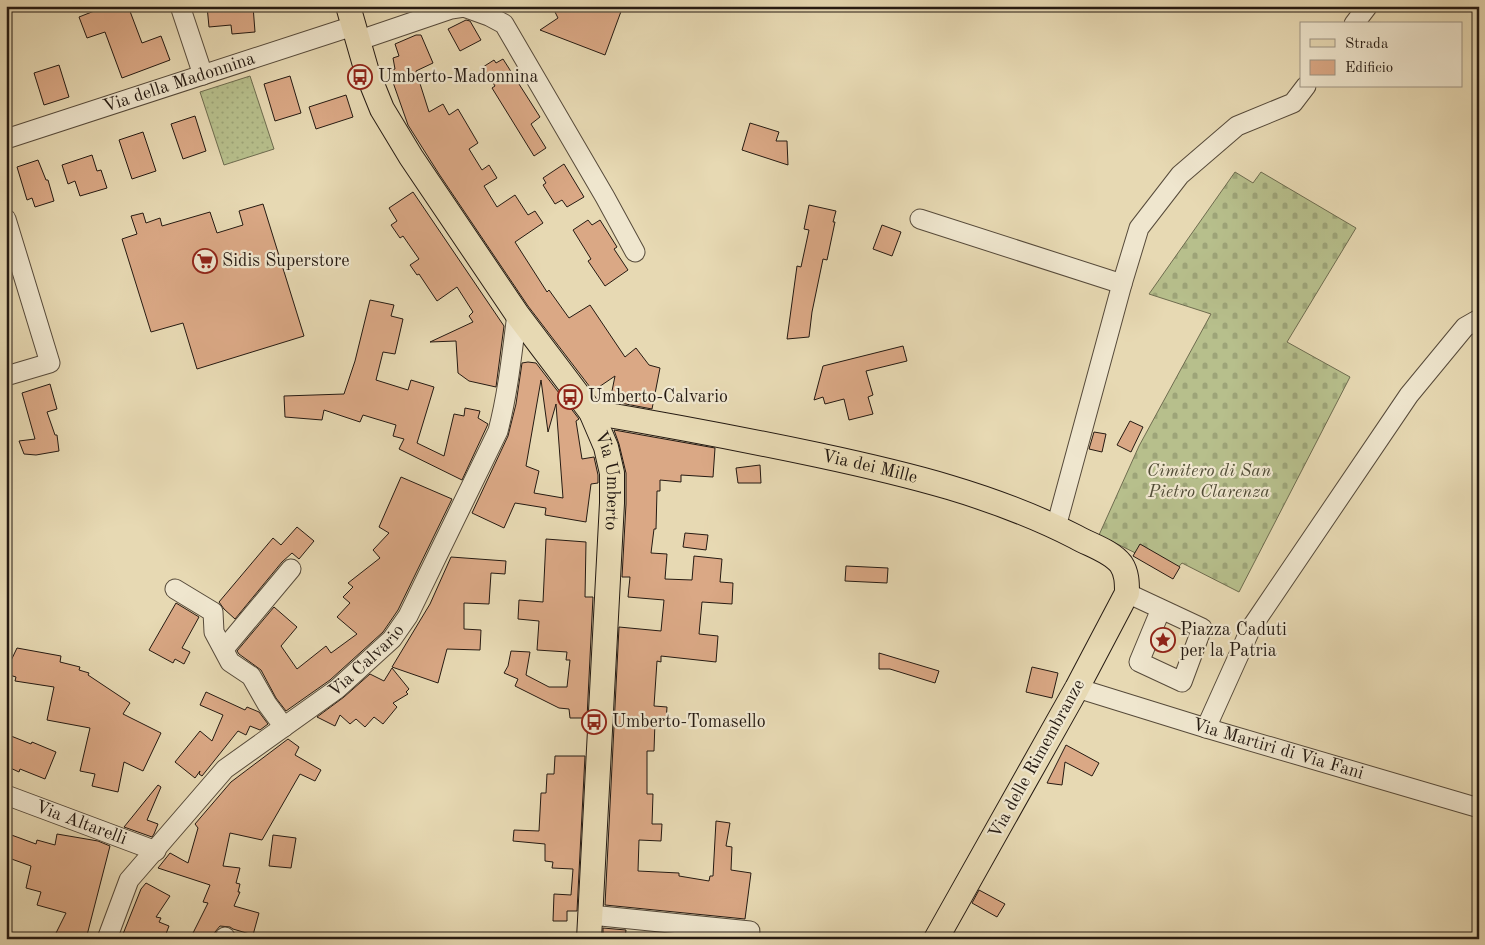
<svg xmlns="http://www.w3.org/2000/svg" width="1485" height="945" font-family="'Old Standard TT',serif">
<defs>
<pattern id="grass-dots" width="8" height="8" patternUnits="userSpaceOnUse" patternTransform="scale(1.25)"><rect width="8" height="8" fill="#b7bf8c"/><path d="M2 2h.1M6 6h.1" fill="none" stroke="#9da478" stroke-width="1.8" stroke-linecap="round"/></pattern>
<pattern id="cemetery-stones" width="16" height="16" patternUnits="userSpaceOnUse" patternTransform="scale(1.25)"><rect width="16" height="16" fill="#b7bf8c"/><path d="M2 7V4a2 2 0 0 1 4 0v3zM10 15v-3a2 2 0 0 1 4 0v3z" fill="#9da478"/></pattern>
</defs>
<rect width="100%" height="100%" fill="#e7d9b3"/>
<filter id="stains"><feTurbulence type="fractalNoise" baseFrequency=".004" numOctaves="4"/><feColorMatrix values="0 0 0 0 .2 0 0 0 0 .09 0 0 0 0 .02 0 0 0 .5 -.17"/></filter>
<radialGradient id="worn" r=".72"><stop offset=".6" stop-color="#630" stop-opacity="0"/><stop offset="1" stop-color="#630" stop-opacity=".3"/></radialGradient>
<path fill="url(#grass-dots)" stroke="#6e6c4f" d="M250,76L274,149L224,165L200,92Z"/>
<path fill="url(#cemetery-stones)" stroke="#6e6c4f" d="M1235,172L1253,183L1261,172L1356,228L1287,342L1350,377L1239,592L1182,563L1174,572L1099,535L1139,446L1211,314L1149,294Z"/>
<g fill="#daa885" stroke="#251a12" fill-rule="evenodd">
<path d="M107,6H128L142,43L161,36L170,60L122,78L105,32L87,38L79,17Z"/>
<path d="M207,6H253L255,32L232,34L231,25L209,27Z"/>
<path d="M552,6H623L605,55L540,30L558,18Z"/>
<path d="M466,20L470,21L481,40L460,51L448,29Z"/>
<path d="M416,35H421L433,63L416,71L429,112L443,104L449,115L458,109L478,143L469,149L482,170L489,165L497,178L484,186L497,207L515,195L528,215L535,211L543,223L515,242L547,292L549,290L569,318L590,305L625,357L636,348L649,365L660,368L652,409L610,401L615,376L593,391L528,306L439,174L408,125L389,71L395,69L393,58L399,56L395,44Z"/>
<path d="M503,59L540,117L531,124L546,148L534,156L492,88L495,86L483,67L494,60L496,63Z"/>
<path d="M59,65L69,97L44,105L34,73Z"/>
<path d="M290,76L301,113L275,121L264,84Z"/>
<path d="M346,95L353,117L316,129L309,107Z"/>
<path d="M195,116L206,151L183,159L171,124Z"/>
<path d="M750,123L779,132L776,141H787L788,165L742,150Z"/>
<path d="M143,132L156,171L132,179L119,140Z"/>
<path d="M92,155L97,171L101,170L107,188L80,196L75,181L68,184L62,165Z"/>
<path d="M38,160L46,180H48L54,201L35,207L32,198L27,200L17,167Z"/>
<path d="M564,164L584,197L567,207L562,200L555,204L543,185L546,183L543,178Z"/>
<path d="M413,192L504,326L496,387L469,381L458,373L456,341L430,342L473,322L469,316L473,312L457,287L437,301L419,274L417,275L410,265L419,259L403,236L400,238L391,225L397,221L389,208Z"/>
<path d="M263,204L304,336L197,369L183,323L151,332L122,239L137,234L131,216L143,213L146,223L160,218L162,226L210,212L217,233L243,225L239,211Z"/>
<path d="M809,205L836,211L833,222H835L827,260L823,259L812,312L809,337L787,339L797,266L801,267L809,230L804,229Z"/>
<path d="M588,220L592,225L600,220L617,247L614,249L628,270L605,286L588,261L591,259L573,230Z"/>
<path d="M882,225L901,232L892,256L873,249Z"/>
<path d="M370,300L394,305L391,316L403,319L395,354L383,352L376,380L408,390L411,380L434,387L417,443L444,456L454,414L464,416L465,408L480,411L478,418L488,424L462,480L399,449L404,439L393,436L396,425L363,415L360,422L324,410L322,420L285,417L284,396L344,394L355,361Z"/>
<path d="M903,346L907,361L866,371L873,395L868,397L873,414L849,420L844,399L825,404L823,397L814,400L823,366Z"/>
<path d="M528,362L536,363L579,419L576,421L582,459L594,457L598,475V483L591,484L586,522L545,515L546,508L515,503L504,528L472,513L508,436L516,404L522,363ZM541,380L548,432L556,404L563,498L534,493L539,471L526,466Z"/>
<path d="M50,384L57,409L47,412L55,435H57L59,451L36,455L24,454L19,441L35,439L22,393Z"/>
<path d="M1130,421L1143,427L1131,452L1117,445Z"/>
<path d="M614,430L715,448L713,477L681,475V482L660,480V491H657L656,529H654L651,553L667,554L665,579L692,580L694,556L722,559L720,582L733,583L732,604L702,602L699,634L718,636L716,662L661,656V662L657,661L654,706L667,707L666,722L655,721L654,751H647V794H653L652,824H662L661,841L639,840L638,871L679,873V876L709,881L710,876H713L716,821L730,823L726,846L732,847L731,870L751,873L745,919L605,905L619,627L661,631L664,600L628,597L630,577H622L626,504V473L619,444Z"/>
<path d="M1094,432L1106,434L1102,452L1089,449Z"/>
<path d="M760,465L761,483H738L736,468Z"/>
<path d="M401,477L452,499L398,610L383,632L330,680L286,711L276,698L261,670L239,654L237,651L274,607L297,627L281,646L297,669L326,646L331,653L357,634L337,617L350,603L343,597L353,587L348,583L380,558L373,550L389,533L379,527Z"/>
<path d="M297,527L314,541L299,559L292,553L282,562L235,619L224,609L219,602L273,538L281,545Z"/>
<path d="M685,533L708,535L706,550L683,547Z"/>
<path d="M546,539L586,542L585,597H593L587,718H570L569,709L559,708L515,686L518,679L504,673L508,666L511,651L530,652L526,675L549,687H567L570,660H566L567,652L537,650L539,621L518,619L519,600L543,602Z"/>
<path d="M1140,544L1180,567L1173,579L1133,556Z"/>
<path d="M451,557L506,561L505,574L491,573L489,604L464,603V629L481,630L480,650L447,649L438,683L392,667L430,604Z"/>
<path d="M846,566L888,568L887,583L845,581Z"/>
<path d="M176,603L199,617L182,648L190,652L184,664L175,659L173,663L149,650Z"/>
<path d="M17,648L61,656L60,662L80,667L79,670L89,673L88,675L130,703L123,714L161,733L143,771L124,762L118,792L92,786L95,774L80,771L90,728L47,720L54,687L15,681L16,677L6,674V671Z"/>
<path d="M879,653L939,671L935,683L890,669H879Z"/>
<path d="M1032,667L1058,673L1052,698L1026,692Z"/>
<path d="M392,668L409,689L406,692L408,694L393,703L397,707L383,724L374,717L365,727L356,719L350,724L340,715L335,726L317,717L344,697L370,674L384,681Z"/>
<path d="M206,692L245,710L247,707L259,712L268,724L260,730L250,726L246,735L238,731L202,776L199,774L200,771L195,778L175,762L200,731L212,741L223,715L200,705Z"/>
<path d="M6,734L31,744L32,742L56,752L45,779L20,769L19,772L6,766Z"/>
<path d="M288,739L299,747L295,755L321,770L315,781L300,774L262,840L230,833L223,866L240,868L236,883L240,884L238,892H240L234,906L259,913L253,935L233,929L230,927L220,926L215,932L214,939H190L208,903L203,902L210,885L158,868L170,853L188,863L198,828L195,824L231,782Z"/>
<path d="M1066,745L1099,763L1092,776L1065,762L1062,785L1047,783Z"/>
<path d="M555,756H585L577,911H567V921H553L554,894L571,895L573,869L552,868L553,862L545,861V844L513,841L514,830L539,831L541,793H546L547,774H554Z"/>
<path d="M158,785L161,787L147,820L158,824L154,834L152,837L124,827Z"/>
<path d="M6,833L36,844L37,840L55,845L57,834L98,841L110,846L86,939H53L66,913L37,905L41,892L26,888L31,866L6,857Z"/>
<path d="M273,835L296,838L291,868L269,866Z"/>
<path d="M146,883L170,896L156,917L161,918L159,922L169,926L164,939H121L141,889Z"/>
<path d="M979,890L1005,904L997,917L972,903Z"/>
<path d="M603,928L626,930L625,939H603Z"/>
<path d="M672,934L714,939H672Z"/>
</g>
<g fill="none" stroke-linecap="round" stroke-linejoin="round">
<defs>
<g id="minor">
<path d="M180,6L203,75"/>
<path d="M1354,24L1367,7"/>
<path d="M357,41L451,9L464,7L489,16L504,24L605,197L635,252"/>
<path id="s1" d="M6,139L353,26"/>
<path d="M6,219L50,363L6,376"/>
<path d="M920,219L1122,284"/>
<path d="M1056,527L1122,284L1139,228L1180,175L1237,126L1293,103L1306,86"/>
<path d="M175,589L213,612L214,632L230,662L251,676L267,704L284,727"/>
<path d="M1127,593L1202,628L1182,682L1139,662L1161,609"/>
<path d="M224,649L291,569"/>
<path id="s2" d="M1077,688L1206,728L1479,808"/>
<path d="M1206,728L1251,628L1409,395L1465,327L1479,319"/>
<path id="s3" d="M6,795L156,851"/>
<path d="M591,915L750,931"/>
<path id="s4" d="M107,939L129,880L225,769L337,689L392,639L408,616L498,431C508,393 512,353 517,314"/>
<path d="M225,939V937"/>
</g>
<g id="major">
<path id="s5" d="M348,6L367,72L382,109L411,157L517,314L591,412L606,447L612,473V503L589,939"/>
<path id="s6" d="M591,412C667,425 742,439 818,455C907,474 994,495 1076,537C1090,545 1111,551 1121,564C1127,573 1127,583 1127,593L1077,688L936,939"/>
</g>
</defs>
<use href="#minor" stroke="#564a3a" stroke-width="21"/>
<use href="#major" stroke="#251a12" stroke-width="26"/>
<use href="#minor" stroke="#efe6ce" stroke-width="19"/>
<use href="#major" stroke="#e7d9b3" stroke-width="24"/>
</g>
<defs>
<symbol id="bus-ring" viewBox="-11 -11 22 22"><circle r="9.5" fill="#efe6ce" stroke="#8f2418" stroke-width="1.5"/><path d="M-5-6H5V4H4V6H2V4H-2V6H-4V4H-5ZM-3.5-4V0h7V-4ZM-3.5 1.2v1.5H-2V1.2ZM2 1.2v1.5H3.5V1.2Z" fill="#8f2418"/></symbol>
<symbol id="supermarket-ring" viewBox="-11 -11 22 22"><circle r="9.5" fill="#efe6ce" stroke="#8f2418" stroke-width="1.5"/><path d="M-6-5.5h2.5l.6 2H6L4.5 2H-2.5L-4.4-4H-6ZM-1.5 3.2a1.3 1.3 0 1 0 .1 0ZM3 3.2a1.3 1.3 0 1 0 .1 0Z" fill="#8f2418"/></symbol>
<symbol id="sight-ring" viewBox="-11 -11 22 22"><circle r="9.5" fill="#efe6ce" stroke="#8f2418" stroke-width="1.5"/><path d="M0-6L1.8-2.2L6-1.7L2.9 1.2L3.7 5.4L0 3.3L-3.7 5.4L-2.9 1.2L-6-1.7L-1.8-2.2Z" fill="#8f2418"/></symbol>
</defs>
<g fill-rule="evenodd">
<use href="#bus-ring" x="346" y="63" width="28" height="28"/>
<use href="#supermarket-ring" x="191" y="247" width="28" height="28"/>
<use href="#bus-ring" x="556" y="383" width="28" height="28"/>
<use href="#sight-ring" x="1149" y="626" width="28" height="28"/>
<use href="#bus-ring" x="580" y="708" width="28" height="28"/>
</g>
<g text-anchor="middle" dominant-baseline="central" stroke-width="4.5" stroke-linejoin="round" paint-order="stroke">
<g font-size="18" fill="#251a12" stroke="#efe6ce" text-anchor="start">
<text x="378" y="77">Umberto-Madonnina</text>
<text x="222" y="261">Sidis Superstore</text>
<text x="588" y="397">Umberto-Calvario</text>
<text x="1180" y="630">Piazza Caduti<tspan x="1180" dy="21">per la Patria</tspan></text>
<text x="612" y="722">Umberto-Tomasello</text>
</g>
<g font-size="18" fill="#251a12" stroke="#efe6ce">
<text stroke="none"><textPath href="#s1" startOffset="182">Via della Madonnina</textPath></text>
<text stroke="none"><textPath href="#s6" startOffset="284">Via dei Mille</textPath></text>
<text stroke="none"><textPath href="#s5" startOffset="549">Via Umberto</textPath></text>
<text stroke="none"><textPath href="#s4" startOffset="388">Via Calvario</textPath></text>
<text stroke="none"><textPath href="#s2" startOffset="210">Via Martiri di Via Fani</textPath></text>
<text transform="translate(1037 759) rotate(-61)">Via delle Rimembranze</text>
<text stroke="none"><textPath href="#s3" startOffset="80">Via Altarelli</textPath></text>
</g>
<g font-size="18" font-style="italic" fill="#514c37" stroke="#efe6ce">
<text x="1209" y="471">Cimitero di San<tspan x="1209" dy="21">Pietro Clarenza</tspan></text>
</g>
</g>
<rect width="1485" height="945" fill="none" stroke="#e7d9b3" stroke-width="25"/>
<rect x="8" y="8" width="1470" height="930" fill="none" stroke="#251a12" stroke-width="2.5"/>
<rect x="12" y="12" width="1460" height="920" fill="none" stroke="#251a12"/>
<rect x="1300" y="22" width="162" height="65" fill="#efe6ce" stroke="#9e9483"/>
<rect x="1310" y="39" width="25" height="8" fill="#e7d9b3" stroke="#9e9483"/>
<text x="1345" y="48" font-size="15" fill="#251a12">Strada</text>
<rect x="1310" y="60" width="25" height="15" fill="#daa885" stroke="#9e9483"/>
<text x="1345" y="72" font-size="15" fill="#251a12">Edificio</text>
<rect width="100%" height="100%" filter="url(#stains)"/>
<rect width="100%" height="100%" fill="url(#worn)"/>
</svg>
